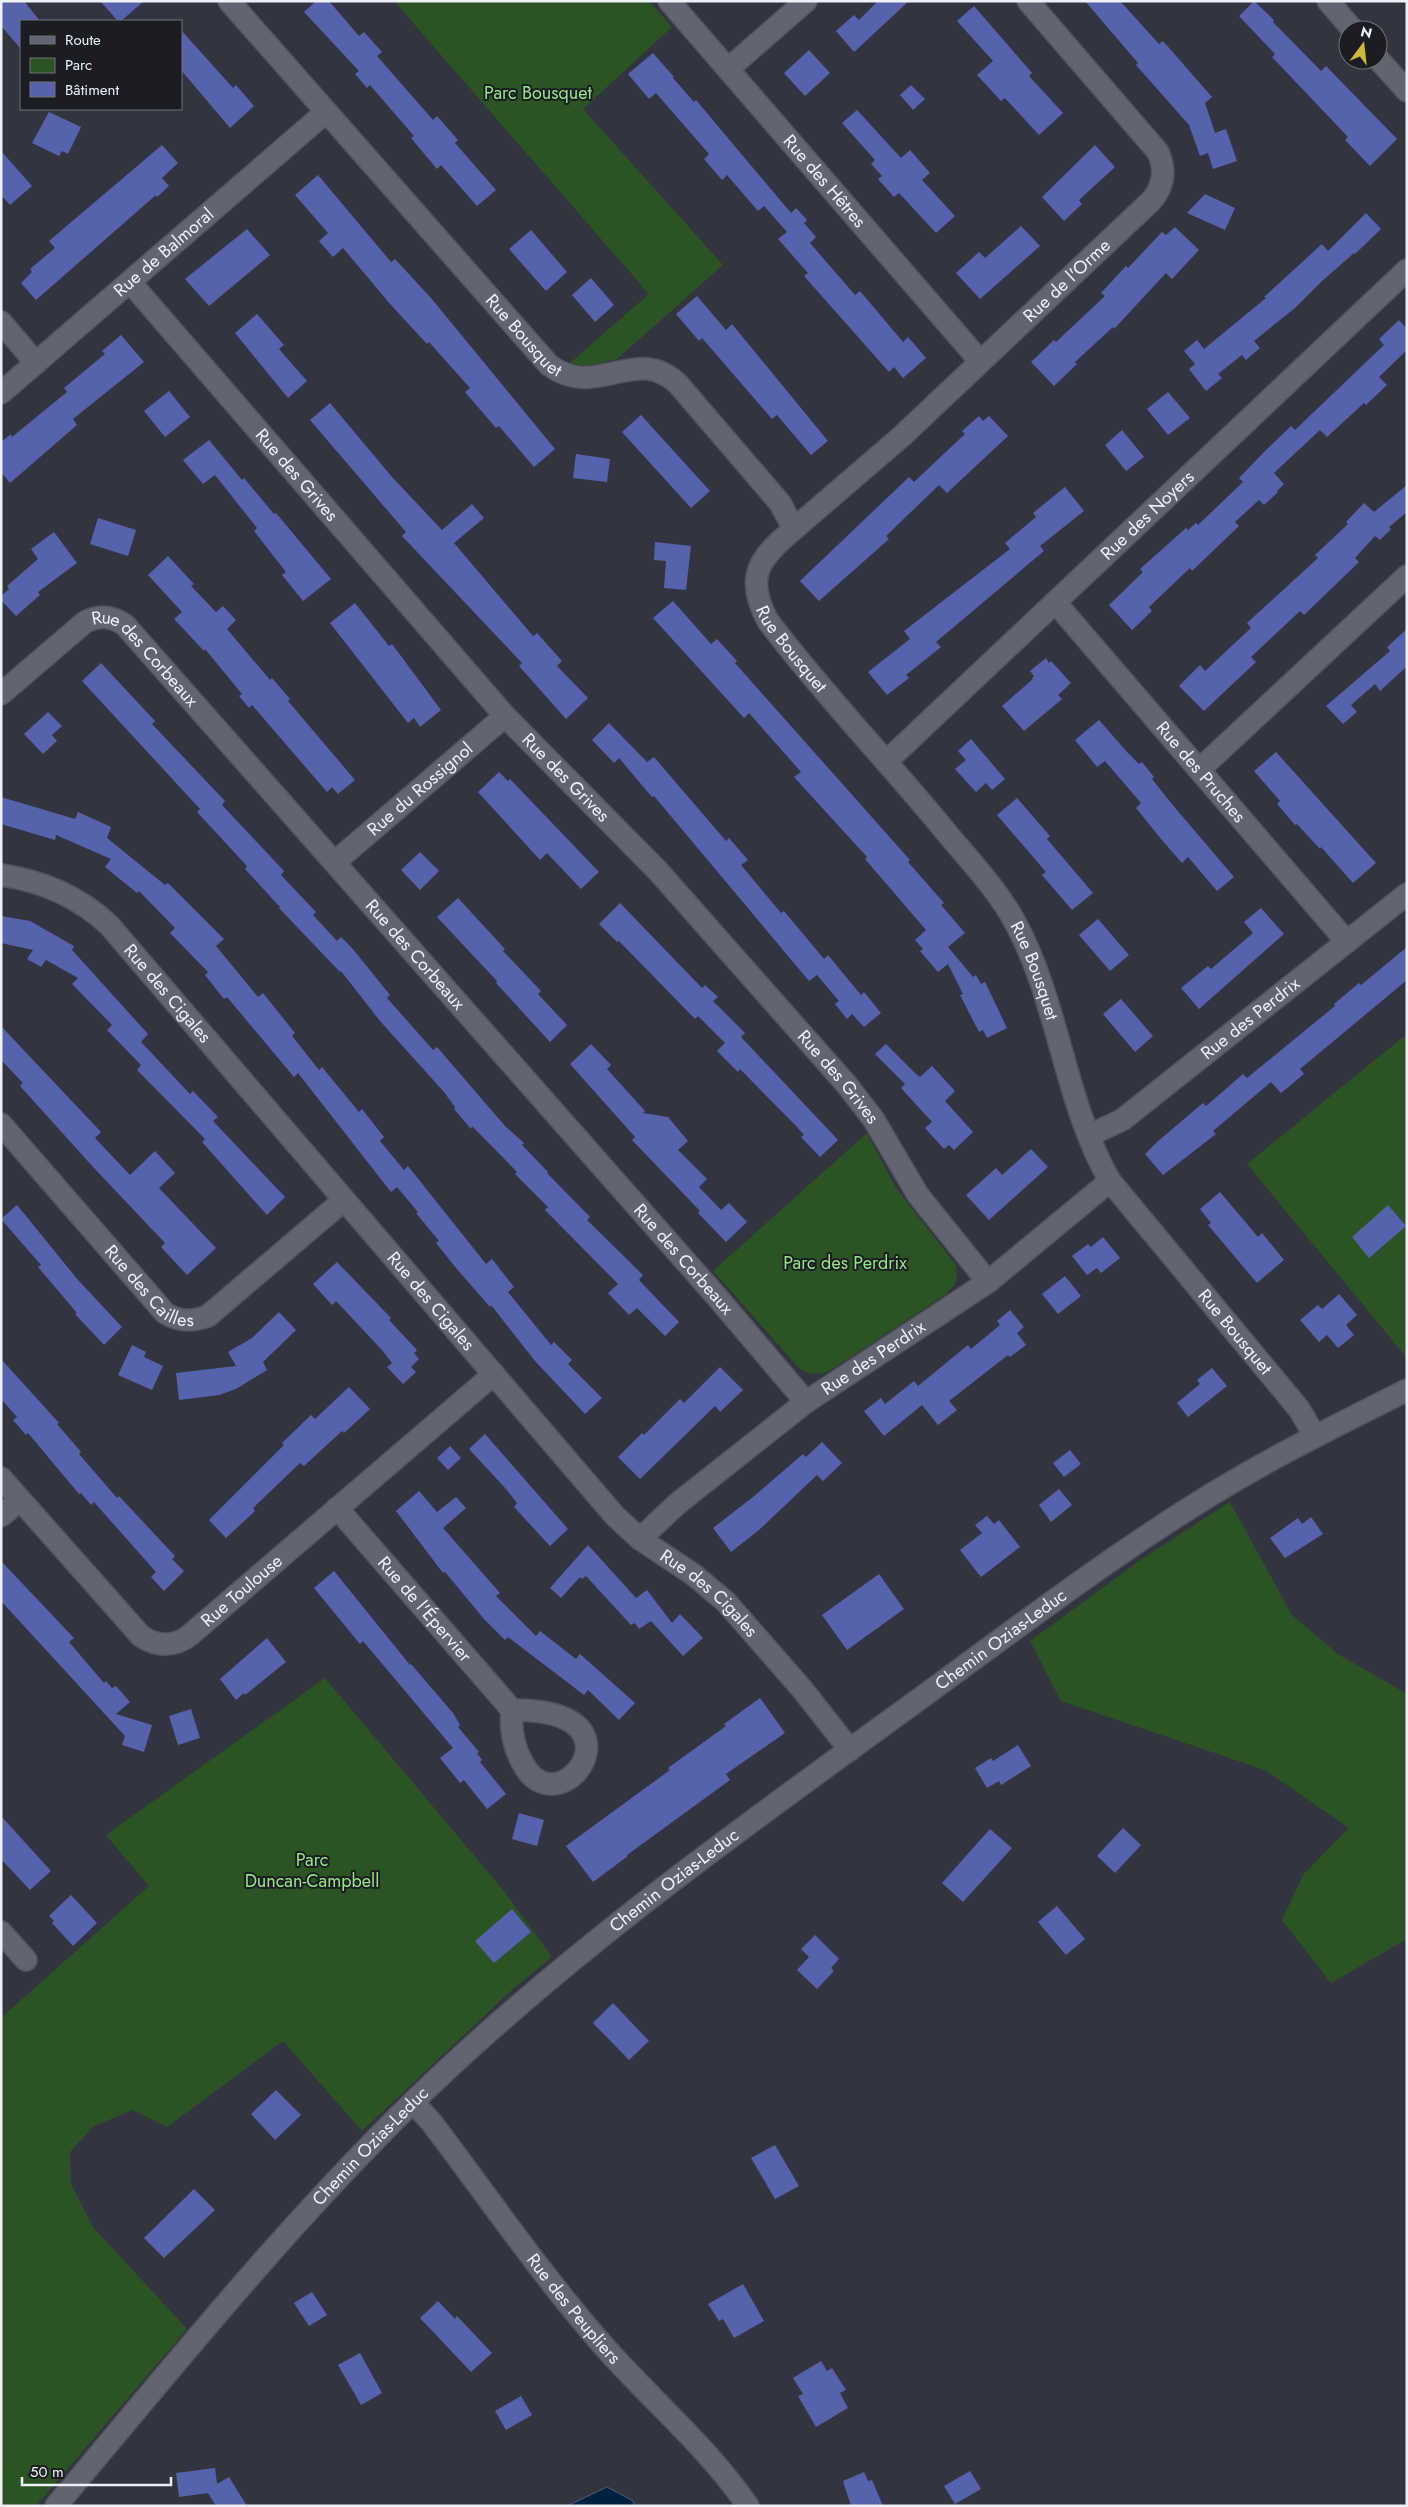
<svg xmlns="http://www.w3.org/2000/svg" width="1408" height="2507" font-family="Jost,sans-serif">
<rect width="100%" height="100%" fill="#323540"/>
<g fill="#2c5324">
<path d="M394,1H649L672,27L583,109L723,265L617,359L587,366L570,363L649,294Z"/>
<path d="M1407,1034V1358L1247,1164Z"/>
<path d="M867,1133L896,1188L956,1265L957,1278L954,1285L945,1295L831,1370C819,1376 809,1375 799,1368L713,1271Z"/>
<path d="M1230,1502L1292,1615L1338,1654L1407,1694V1939L1331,1983L1282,1920L1303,1875L1349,1828L1265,1770L1061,1701L1030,1641L1145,1557Z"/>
<path d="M325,1678L504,1891L552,1957L513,1989L362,2131L283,2041L167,2127L133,2110L94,2126L70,2152L71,2184L93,2227L187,2329L36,2506H1V2018L149,1886L106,1835Z"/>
</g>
<path fill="#00203f" stroke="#485f76" d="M607,2487L633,2501L634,2506H567Z"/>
<g fill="#5662ac">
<path d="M1,1H24L40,21H21V49L1,26Z"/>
<path d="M100,1H144L121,21H118Z"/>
<path d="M316,1H329L359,36L364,32L382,52L377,56L433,120L437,116L458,140L455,143L496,190L477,206L441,165L437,169L411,138L414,136L370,85L367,88L355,74L359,71L304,12Z"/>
<path d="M878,1H909L854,52L836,31L854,15L859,20Z"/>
<path d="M1085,1H1120L1159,44L1163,41L1212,97L1205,103L1215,133L1226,129L1237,161L1213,169L1208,153L1200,156L1189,125L1136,65L1138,63Z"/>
<path d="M1254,1L1274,20L1273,22L1321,71L1326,66L1397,139L1370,166L1345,140L1348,137L1272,57L1275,54L1239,16Z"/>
<path d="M974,6L1032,73L1029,76L1063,113L1039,135L1005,98L1001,101L977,75L993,61L957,21Z"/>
<path d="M181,30L233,88L236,85L254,106L230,128L181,70Z"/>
<path d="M809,50L830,73L805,96L784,73Z"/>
<path d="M653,53L674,77L673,78L694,102L696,100L791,213L796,208L807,220L804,223L816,237L810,243L855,295L860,291L903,342L908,337L926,358L903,378L894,367L889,372L804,276L808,273L778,239L787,232L764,206L758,211L727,175L722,180L704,159L709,154L656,93L649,99L628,74Z"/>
<path d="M911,85L925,99L913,110L900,95Z"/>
<path d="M857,110L901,158L910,150L930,173L922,180L955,216L936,233L899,193L894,197L878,179L882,176L871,164L875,160L842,123Z"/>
<path d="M49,112L81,127L68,154L62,151L59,156L32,143Z"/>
<path d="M162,145L178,163L162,178L169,186L157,197L156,195L36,300L21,283L32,272L30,269L55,248L49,241Z"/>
<path d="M1095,145L1115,167L1079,200L1082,204L1064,221L1042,197Z"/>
<path d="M1,151L32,186L10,205L1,195Z"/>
<path d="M318,175L391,262L395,259L431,298L555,449L534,467L499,426L496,428L465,392L470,388L429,342L427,344L391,305L343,248L333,257L319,241L328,233L295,195Z"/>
<path d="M1205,194L1235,208L1225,230L1187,213Z"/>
<path d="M1366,213L1381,229L1355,254L1354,253L1321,282L1295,308L1254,341L1260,348L1246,360L1242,355L1218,374L1222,378L1206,391L1189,369L1195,364L1184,351L1197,340L1204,349L1266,298L1264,297L1322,244L1328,251Z"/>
<path d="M1021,226L1040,246L980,299L956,273L979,252L985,258Z"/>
<path d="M1175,227L1199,250L1172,279L1166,273L1114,329L1113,327L1075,362L1077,364L1054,386L1031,362L1054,340L1056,342L1105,296L1101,293L1126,266L1128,268L1162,232L1166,235Z"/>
<path d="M247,229L270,255L209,306L185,279Z"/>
<path d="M531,230L567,272L546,291L509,249Z"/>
<path d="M591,278L614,305L595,322L572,295Z"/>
<path d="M697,296L726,330L732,324L828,441L811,455L777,415L772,419L702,338L699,341L676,314Z"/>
<path d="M257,314L284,345L279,349L307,381L288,398L235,333Z"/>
<path d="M1399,320L1407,329V350L1379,377L1387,385L1366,405L1364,403L1327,437L1320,430L1274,473L1284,484L1277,491L1278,492L1264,505L1259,500L1235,522L1239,526L1192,571L1190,568L1149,607L1152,611L1132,630L1109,605L1143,572L1140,569L1186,528L1188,530L1196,523L1198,525L1243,482L1239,478L1266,450L1291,426L1295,430L1384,345L1379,339Z"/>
<path d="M121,335L144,362L73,419L77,425L10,483L1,472V442L11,434L12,437L67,392L64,388L105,354L102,351Z"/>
<path d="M169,391L190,417L165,437L144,411Z"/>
<path d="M1168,392L1190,418L1168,435L1147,409Z"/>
<path d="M330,403L392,477L442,530L472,504L484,518L454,543L533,636L537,633L562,661L557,666L588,698L566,719L519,666L522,663L402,536L406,532L310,420Z"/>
<path d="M641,415L710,491L691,508L622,432Z"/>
<path d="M979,416L983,421L989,416L1008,436L947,493L939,485L886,536L889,539L819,601L800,581L909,477L914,482L965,434L962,431Z"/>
<path d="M1122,430L1144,457L1126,471L1105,445Z"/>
<path d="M209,440L242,480L244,478L274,514L276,513L331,579L303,601L282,575L286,572L254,531L257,528L215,475L203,484L183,460Z"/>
<path d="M576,454L610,459L607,482L573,478Z"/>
<path d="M1407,485V512L1389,527L1391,529L1380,540L1375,536L1355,558L1359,562L1304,615L1300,611L1251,657L1256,662L1204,711L1179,686L1200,665L1205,671L1251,628L1247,623L1318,558L1315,555L1348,524L1346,522L1364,503L1374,512Z"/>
<path d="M1065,487L1084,511L1040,546L1044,551L936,642L941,647L906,675L909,678L887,695L868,672L910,639L904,631L1010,549L1005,543L1036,517L1033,513Z"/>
<path d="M98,518L136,530L128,556L90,544Z"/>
<path d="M54,532L77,563L38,592L40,595L16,616L1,600V596L9,589L7,586L38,559L31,549Z"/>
<path d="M655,542L691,546L686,590L664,588L666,561L654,560Z"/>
<path d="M168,556L194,584L191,586L216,612L223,606L236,620L227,629L270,680L272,678L290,699L288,701L355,780L338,794L332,787L327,792L252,705L249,708L239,696L242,694L205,649L204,651L174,619L182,612L148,575Z"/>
<path d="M673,601L711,644L717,639L737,661L735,663L910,860L908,862L944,903L941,905L965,933L948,947L973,977L976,975L981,984L985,982L1007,1028L987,1038L983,1030L979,1032L960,995L963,994L948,964L938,972L920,951L923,949L915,940L926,930L865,859L867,857L794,777L801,772L749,713L744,718L653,618Z"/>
<path d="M355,603L389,646L392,644L441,710L420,727L414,718L408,723L330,623Z"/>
<path d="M1407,629V670L1405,668L1380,691L1375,684L1351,705L1357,712L1343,724L1326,706L1390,651L1387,647Z"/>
<path d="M1046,658L1049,663L1051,661L1071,683L1058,695L1062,699L1024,731L1002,706L1033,679L1032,678L1034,676L1030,671Z"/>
<path d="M101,663L155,721L152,724L225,801L222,805L284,871L281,875L316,912L313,915L337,941L341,937L352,948L390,995L387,998L433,1050L437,1047L505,1126L524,1143L522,1145L548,1172L547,1173L590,1217L587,1220L643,1275L639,1280L679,1322L665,1336L637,1308L629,1315L608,1293L618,1284L545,1210L548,1207L515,1174L517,1172L472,1126L471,1129L454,1109L455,1107L444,1092L380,1021L341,971L340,972L279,908L280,907L245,869L247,866L197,812L200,809L82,681Z"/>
<path d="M48,712L62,726L52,735L57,741L43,754L24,734Z"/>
<path d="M1099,720L1127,752L1139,764L1142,762L1154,777L1152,779L1171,803L1234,877L1217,891L1188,857L1182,863L1161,839L1136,808L1141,803L1105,761L1097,767L1075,740Z"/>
<path d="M609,723L647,762L654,757L726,841L729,838L748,860L741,865L781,913L784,911L824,959L828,955L861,995L864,992L881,1013L864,1027L852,1014L847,1019L835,1004L839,1001L817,975L809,981L654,796L652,797L619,758L614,763L592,740Z"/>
<path d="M971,739L1005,779L992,790L986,783L976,792L955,769L966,760L958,751Z"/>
<path d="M1276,752L1376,863L1353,883L1321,847L1320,849L1297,824L1295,825L1277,804L1280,801L1254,771Z"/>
<path d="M499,772L508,781L510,779L599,872L581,889L547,853L540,860L478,792Z"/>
<path d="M1,797L75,819L78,812L111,827L107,838L165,885L168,883L224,939L216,946L258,997L263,993L295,1033L292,1036L319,1070L322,1067L359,1112L362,1109L384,1137L380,1141L404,1170L408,1166L486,1264L492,1259L514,1287L508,1292L551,1345L554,1342L572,1360L568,1364L602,1398L585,1414L535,1361L491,1305L490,1307L456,1268L436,1243L439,1241L416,1213L418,1212L397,1187L391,1192L298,1073L294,1077L227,997L224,999L205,975L208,972L170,933L175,928L139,891L137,893L105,867L111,859L56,835L55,840L1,824Z"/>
<path d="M1017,798L1050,836L1047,839L1093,893L1072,910L1042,875L1046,872L997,815Z"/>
<path d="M420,852L439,871L420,890L401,870Z"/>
<path d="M458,898L505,949L503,951L541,991L538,994L567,1025L550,1042L496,983L497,981L437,917Z"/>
<path d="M620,903L702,988L705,985L718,997L713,1001L745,1033L741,1037L838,1140L820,1157L801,1137L804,1135L798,1128L740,1069L738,1072L717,1051L725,1043L698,1016L695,1019L619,941L617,942L599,924Z"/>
<path d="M1261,908L1284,934L1199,1009L1181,988L1208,966L1211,969L1253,933L1244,922Z"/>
<path d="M1,916L30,921L74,946L72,950L148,1034L141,1042L190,1094L193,1091L218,1117L213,1121L285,1197L267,1215L202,1142L205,1139L137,1070L141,1065L107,1030L112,1025L72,984L78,978L46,960L41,967L27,959L33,950L1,943Z"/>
<path d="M1098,919L1129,955L1110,971L1079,935Z"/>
<path d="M1407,947V980L1300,1069L1304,1074L1281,1093L1271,1082L1213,1131L1216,1134L1163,1175L1145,1154L1157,1142L1203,1103L1206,1106L1243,1074L1247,1078L1335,1006L1334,1004L1359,983L1361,985Z"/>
<path d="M1121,999L1153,1036L1135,1052L1103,1014Z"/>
<path d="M1,1026L101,1132L95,1138L130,1175L155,1151L175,1173L159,1188L216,1248L187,1275L161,1247L165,1243L94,1168L20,1086L23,1083L1,1060Z"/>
<path d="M591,1044L611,1065L607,1069L645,1111L643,1113L668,1117L688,1141L678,1150L707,1179L699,1187L721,1210L729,1203L747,1222L726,1242L698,1213L700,1211L632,1140L635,1137L570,1064Z"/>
<path d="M886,1044L916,1074L920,1077L932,1066L955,1091L945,1101L973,1132L954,1150L949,1145L944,1149L925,1128L932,1122L901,1088L905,1084L875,1054Z"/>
<path d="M1031,1149L1048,1167L989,1220L966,1195L996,1168L1002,1175Z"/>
<path d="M1220,1192L1258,1237L1262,1233L1284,1260L1257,1283L1208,1225L1211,1223L1200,1209Z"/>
<path d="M17,1205L78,1280L122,1327L104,1345L75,1314L77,1313L38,1267L41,1265L1,1219Z"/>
<path d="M1388,1205L1406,1226L1369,1258L1352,1237Z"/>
<path d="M1103,1237L1120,1258L1101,1273L1097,1268L1087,1275L1072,1256L1088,1244L1091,1247Z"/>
<path d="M337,1262L391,1318L389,1320L417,1350L414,1353L419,1359L411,1367L416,1372L403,1384L387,1367L392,1363L382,1350L336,1301L332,1305L313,1284Z"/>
<path d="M1065,1276L1081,1296L1058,1314L1042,1294Z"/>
<path d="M1339,1294L1357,1315L1346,1325L1354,1335L1338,1348L1327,1335L1319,1342L1300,1320L1318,1305L1322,1309Z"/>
<path d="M1010,1310L1024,1327L1017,1333L1026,1345L1010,1357L1008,1355L949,1401L957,1410L938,1425L922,1405L884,1436L864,1411L881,1398L885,1404L914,1381L918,1386L968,1345L971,1349L1000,1325L997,1321Z"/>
<path d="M279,1312L296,1330L263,1362L267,1370L236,1389L219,1395L179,1400L176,1373L236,1366L228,1352L252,1338Z"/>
<path d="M132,1345L146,1352L144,1357L163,1366L152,1390L118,1375Z"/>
<path d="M1,1359L59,1423L57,1424L81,1452L79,1454L117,1498L119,1496L175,1556L172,1559L184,1571L164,1591L151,1577L156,1572L94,1502L91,1505L81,1493L79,1494L28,1433L26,1435L13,1420L17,1417L1,1399Z"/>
<path d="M720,1367L743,1390L720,1412L715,1406L640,1479L618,1457L642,1433L644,1435L680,1399L684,1403Z"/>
<path d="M1212,1368L1227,1386L1188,1417L1177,1403L1200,1384L1197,1380Z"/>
<path d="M349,1387L370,1409L344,1433L342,1431L304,1466L300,1463L253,1508L255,1511L226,1538L209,1520L284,1445L282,1443L311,1415L315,1419Z"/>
<path d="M485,1434L568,1529L550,1546L514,1507L517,1503L506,1489L469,1449Z"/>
<path d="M822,1442L842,1463L823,1481L817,1475L759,1530L731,1552L713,1528L753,1497L803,1454L806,1457Z"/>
<path d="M450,1446L461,1458L448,1470L437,1458Z"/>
<path d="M1070,1450L1081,1464L1064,1477L1053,1463Z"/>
<path d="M1059,1489L1072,1505L1051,1522L1039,1505Z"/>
<path d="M419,1491L437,1512L456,1497L466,1508L443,1528L500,1593L496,1596L536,1636L540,1631L576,1659L580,1654L635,1703L619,1720L588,1690L584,1695L508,1637L505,1640L484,1619L445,1572L443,1573L396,1511Z"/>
<path d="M987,1516L994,1524L999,1520L1020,1547L981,1577L960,1550L982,1533L975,1525Z"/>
<path d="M1311,1517L1323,1534L1285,1558L1270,1538L1298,1518L1302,1524Z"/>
<path d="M588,1545L636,1598L647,1590L672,1623L680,1614L703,1638L683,1656L651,1621L639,1629L635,1623L631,1625L586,1576L582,1579L580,1577L561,1598L550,1588Z"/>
<path d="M1,1561L74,1638L69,1642L104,1683L106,1681L112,1688L116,1686L130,1702L116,1714L152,1725L144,1752L122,1745L125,1736L1,1601Z"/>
<path d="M334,1571L410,1665L411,1664L453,1713L460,1725L458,1727L479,1752L477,1753L482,1760L480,1762L506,1794L487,1809L464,1780L460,1783L440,1758L453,1748L363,1641L360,1644L314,1588Z"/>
<path d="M879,1574L904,1609L847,1650L822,1615Z"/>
<path d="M267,1638L286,1662L245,1695L244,1693L236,1700L220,1679Z"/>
<path d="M760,1698L785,1733L726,1774L730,1780L627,1855L628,1856L593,1882L566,1846L670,1770L668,1768L726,1726L724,1724Z"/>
<path d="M191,1709L200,1738L178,1745L169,1716Z"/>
<path d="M1018,1745L1031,1766L1001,1785L999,1781L987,1788L975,1768L991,1758L993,1761Z"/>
<path d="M519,1813L544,1820L537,1846L512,1839Z"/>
<path d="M1,1816L51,1871L30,1890L1,1859Z"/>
<path d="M1123,1828L1141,1845L1115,1873L1097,1856Z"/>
<path d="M990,1829L1012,1848L963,1902L942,1883Z"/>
<path d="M71,1895L97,1923L73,1946L52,1923L54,1921L49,1916Z"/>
<path d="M1057,1906L1085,1939L1066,1955L1038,1922Z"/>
<path d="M512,1909L531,1932L494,1963L475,1941Z"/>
<path d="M815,1935L839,1959L831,1968L834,1971L817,1989L797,1970L809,1957L801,1949Z"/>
<path d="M613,2003L649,2041L629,2060L593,2023Z"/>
<path d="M276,2090L301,2115L275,2140L251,2114Z"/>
<path d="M775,2145L799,2186L775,2199L751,2158Z"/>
<path d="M194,2189L215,2210L164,2258L144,2238Z"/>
<path d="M743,2284L764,2321L734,2338L723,2319L719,2321L708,2304Z"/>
<path d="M312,2292L327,2315L309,2326L294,2303Z"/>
<path d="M438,2301L455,2319L457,2316L492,2353L471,2372L420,2318Z"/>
<path d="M360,2353L382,2393L361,2405L338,2365Z"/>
<path d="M821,2361L827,2371L832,2368L846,2390L840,2393L848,2408L816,2427L798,2396L803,2394L793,2378Z"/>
<path d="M521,2396L532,2415L506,2430L495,2411Z"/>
<path d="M215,2468L217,2484L229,2477L247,2506H216L208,2493L179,2497L176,2473Z"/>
<path d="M970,2471L981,2489L955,2504L944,2486Z"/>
<path d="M864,2472L868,2481L872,2480L883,2506H851L843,2481Z"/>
</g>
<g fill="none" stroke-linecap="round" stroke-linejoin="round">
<defs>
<g id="minor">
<path id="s1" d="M229,1L549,365C597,401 635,343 678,384L780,503L794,529C759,558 744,577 768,621C823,694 888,761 946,832C970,861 997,889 1015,922C1059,1003 1064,1101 1110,1181L1299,1409L1315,1436"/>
<path id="s2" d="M669,1L980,361"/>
<path d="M1328,1L1353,30"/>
<path d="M1378,59L1407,91"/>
<path d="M728,69L806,1"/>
<path id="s3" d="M130,282L505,716L658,871L847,1085L874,1120L918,1195L988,1282"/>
<path d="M1,322L36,363"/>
<path id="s4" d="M1,393L326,112"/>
<path id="s5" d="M794,529L902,436L1151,201C1164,186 1166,170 1158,152L1028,1"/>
<path id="s6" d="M1055,602L1347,942"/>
<path id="s7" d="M1,694L85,622C99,615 112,616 125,625L717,1297L806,1402"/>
<path id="s8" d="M887,761L1407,270"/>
<path d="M1200,769L1407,576"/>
<path id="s9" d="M335,862L505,716"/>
<path id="s10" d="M1,875C43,881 78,896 109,925L615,1516L640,1539L694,1575L726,1602L802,1689L850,1750"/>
<path id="s11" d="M1,1124L165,1313C179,1322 192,1322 208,1316L344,1200"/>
<path id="s12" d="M1090,1135L1122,1120L1407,894"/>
<path id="s13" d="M1,1478L141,1636C157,1647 175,1647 190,1635L494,1374"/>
<path id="s14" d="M337,1508L512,1710"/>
<path d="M1,1516L20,1500"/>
<path id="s15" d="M640,1539L677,1504L806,1402L988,1282L1110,1181"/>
<path d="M512,1710C529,1710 548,1711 564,1718C622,1743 553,1822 522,1762C513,1745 510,1729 512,1710Z"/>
<path d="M1,1932L26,1960"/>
<path id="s16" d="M413,2102L432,2123C488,2197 540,2273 601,2343C649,2398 706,2445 748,2506"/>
<path id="s17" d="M56,2506C172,2368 285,2227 414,2101C559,1960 722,1842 885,1724C988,1650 1089,1571 1196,1504C1264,1461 1335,1426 1407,1390"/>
</g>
</defs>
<use href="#minor" stroke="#51535d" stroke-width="24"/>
<use href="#minor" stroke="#626571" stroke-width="21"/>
</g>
<g text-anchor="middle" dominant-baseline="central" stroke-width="4" stroke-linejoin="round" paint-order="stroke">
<g font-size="18" fill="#98e689" stroke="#1b1d22">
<text x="538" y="93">Parc Bousquet</text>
<text x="845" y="1263">Parc des Perdrix</text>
<text x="312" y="1860">Parc<tspan x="312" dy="21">Duncan-Campbell</tspan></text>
</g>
<g font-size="18" fill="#eff1f8" stroke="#1b1d22">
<text stroke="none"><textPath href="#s2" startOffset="238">Rue des Hêtres</textPath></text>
<text stroke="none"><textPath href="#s4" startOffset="215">Rue de Balmoral</textPath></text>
<text stroke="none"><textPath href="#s5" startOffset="369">Rue de l'Orme</textPath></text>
<text stroke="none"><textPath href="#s1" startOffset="446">Rue Bousquet</textPath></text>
<text stroke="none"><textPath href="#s3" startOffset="255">Rue des Grives</textPath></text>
<text stroke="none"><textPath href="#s8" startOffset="358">Rue des Noyers</textPath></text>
<text stroke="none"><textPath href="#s1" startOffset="952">Rue Bousquet</textPath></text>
<text stroke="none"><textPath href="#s7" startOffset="188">Rue des Corbeaux</textPath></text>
<text stroke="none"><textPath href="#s6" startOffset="224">Rue des Pruches</textPath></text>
<text stroke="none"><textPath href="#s3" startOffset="660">Rue des Grives</textPath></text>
<text stroke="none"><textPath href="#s9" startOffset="112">Rue du Rossignol</textPath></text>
<text stroke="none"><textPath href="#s7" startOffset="592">Rue des Corbeaux</textPath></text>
<text stroke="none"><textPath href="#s1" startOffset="1358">Rue Bousquet</textPath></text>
<text stroke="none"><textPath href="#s10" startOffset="211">Rue des Cigales</textPath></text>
<text stroke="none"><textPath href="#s12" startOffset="199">Rue des Perdrix</textPath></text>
<text stroke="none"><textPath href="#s3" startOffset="1065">Rue des Grives</textPath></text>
<text stroke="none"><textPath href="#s7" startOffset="998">Rue des Corbeaux</textPath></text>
<text stroke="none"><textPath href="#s11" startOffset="222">Rue des Cailles</textPath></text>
<text stroke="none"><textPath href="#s10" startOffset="616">Rue des Cigales</textPath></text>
<text stroke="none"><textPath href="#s1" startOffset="1778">Rue Bousquet</textPath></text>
<text stroke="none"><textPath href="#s15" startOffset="296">Rue des Perdrix</textPath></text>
<text stroke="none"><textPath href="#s13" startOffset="332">Rue Toulouse</textPath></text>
<text stroke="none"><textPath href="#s10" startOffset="1021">Rue des Cigales</textPath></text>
<text stroke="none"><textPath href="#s14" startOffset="134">Rue de l'Épervier</textPath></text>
<text stroke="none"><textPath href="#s17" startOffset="1288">Chemin Ozias-Leduc</textPath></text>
<text stroke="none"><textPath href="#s17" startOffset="882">Chemin Ozias-Leduc</textPath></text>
<text stroke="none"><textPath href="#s17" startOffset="478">Chemin Ozias-Leduc</textPath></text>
<text stroke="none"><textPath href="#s16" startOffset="262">Rue des Peupliers</textPath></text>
</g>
</g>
<rect width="1408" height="2507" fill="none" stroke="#eff1f8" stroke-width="5"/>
<rect x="20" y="20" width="162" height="90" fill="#1b1d22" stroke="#707278"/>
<rect x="30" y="36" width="25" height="8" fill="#626571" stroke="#707278"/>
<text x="65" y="45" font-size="15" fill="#eff1f8">Route</text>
<rect x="30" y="58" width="25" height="15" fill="#2c5324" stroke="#707278"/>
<text x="65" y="70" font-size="15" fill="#eff1f8">Parc</text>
<rect x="30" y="82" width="25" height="15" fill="#5662ac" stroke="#707278"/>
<text x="65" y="95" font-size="15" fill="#eff1f8">Bâtiment</text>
<g transform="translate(1363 45) rotate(15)"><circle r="24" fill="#1b1d22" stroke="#707278"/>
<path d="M0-4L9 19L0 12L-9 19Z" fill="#ceb837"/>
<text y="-8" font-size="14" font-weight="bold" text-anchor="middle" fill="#eff1f8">N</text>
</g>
<path d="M22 2477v8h149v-8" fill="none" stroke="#eff1f8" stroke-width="2.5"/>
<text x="30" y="2477" font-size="15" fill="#eff1f8" stroke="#1b1d22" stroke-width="4" paint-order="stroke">50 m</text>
</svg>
